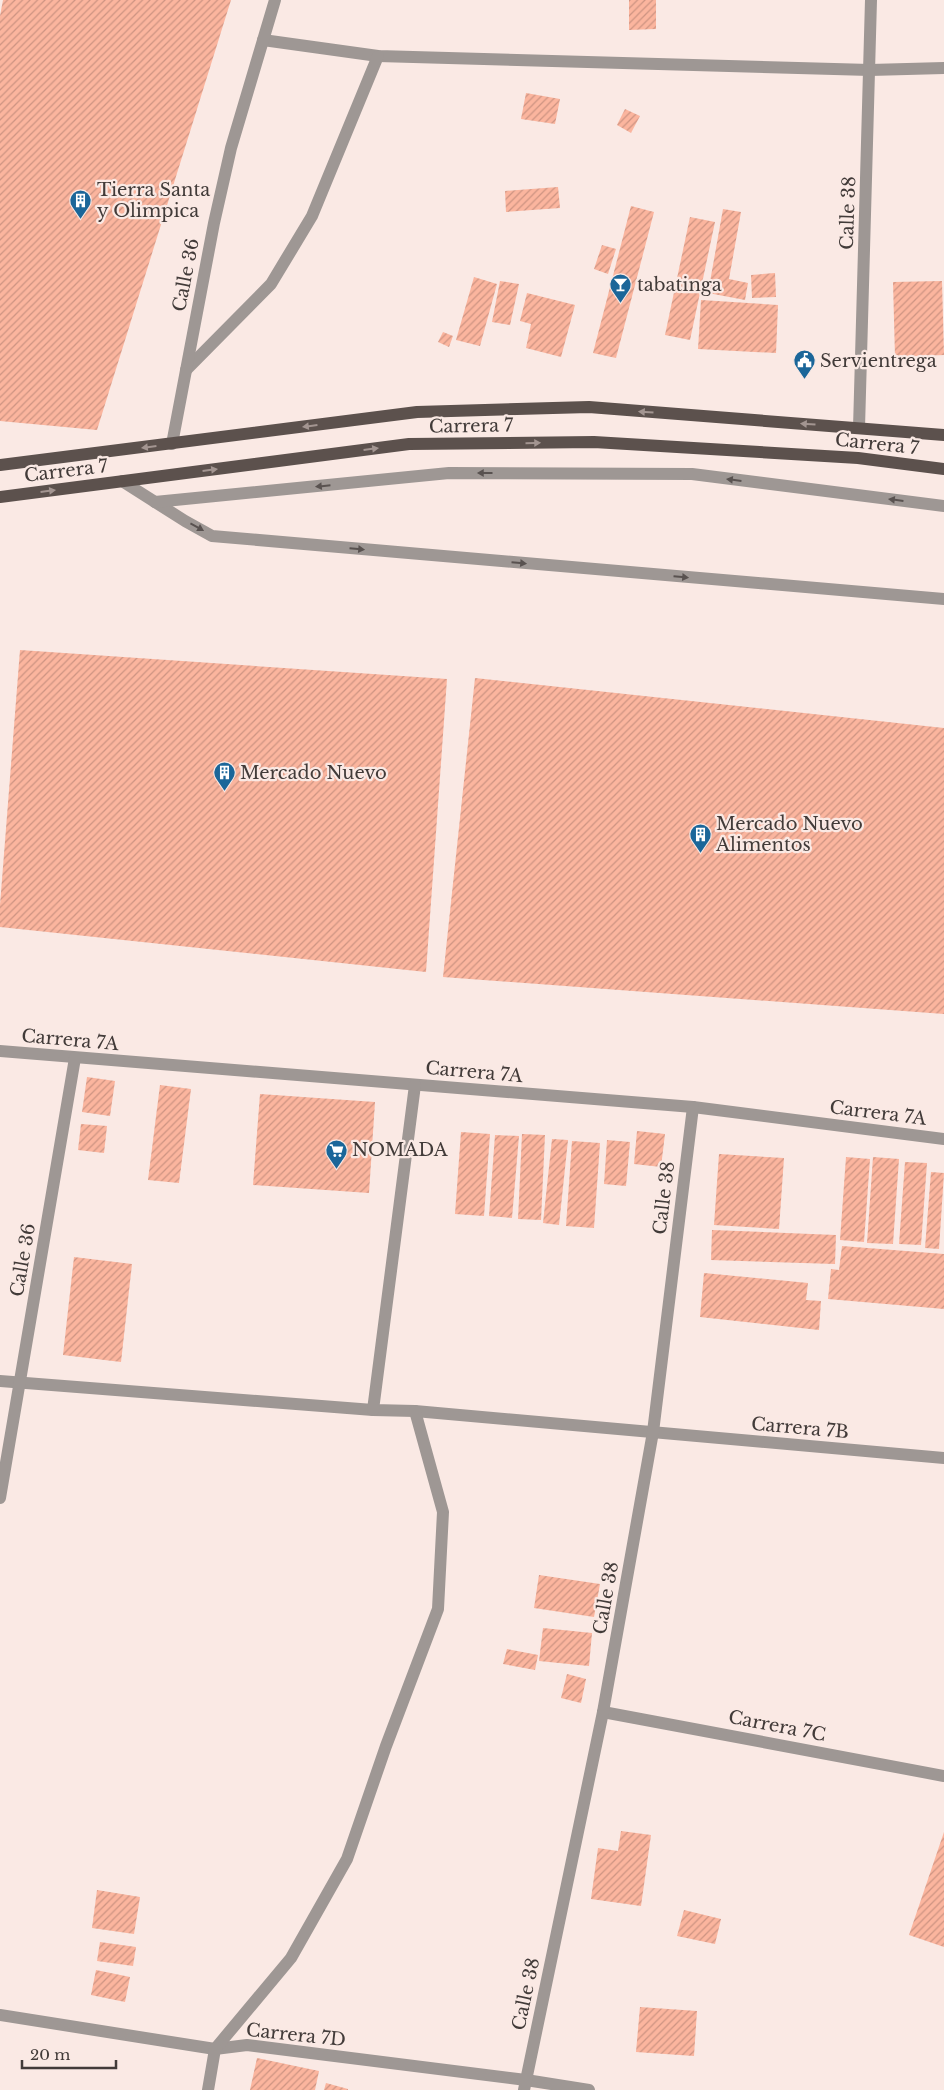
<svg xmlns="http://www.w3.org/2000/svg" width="944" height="2090" font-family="'Libre Baskerville',serif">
<defs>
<pattern id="building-hatch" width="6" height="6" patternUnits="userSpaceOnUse" patternTransform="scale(1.25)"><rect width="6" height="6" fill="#fbb59e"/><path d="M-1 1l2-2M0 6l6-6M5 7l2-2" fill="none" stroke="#cd9482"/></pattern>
</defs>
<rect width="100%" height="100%" fill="#fae9e4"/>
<g fill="url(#building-hatch)">
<path d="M3,0H231L97,430L0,421V16Z"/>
<path d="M629,0H656V29L629,30Z"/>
<path d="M526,93L560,99L555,124L521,119Z"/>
<path d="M625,109L640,116L631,133L617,125Z"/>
<path d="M558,187L560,208L506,212L505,191Z"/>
<path d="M631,206L654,212L616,358L593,353Z"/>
<path d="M723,209L741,212L729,279L748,283L745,300L708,293Z"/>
<path d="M690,217L715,222L690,340L665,335Z"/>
<path d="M602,245L616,249L608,274L594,269Z"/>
<path d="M775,273L776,297L752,298L751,275Z"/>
<path d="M474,277L497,284L480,346L456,340Z"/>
<path d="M500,281L519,284L510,325L492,322Z"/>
<path d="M942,281L944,355L895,357L893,282Z"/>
<path d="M527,293L575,305L561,357L526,348L531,324L520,321Z"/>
<path d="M701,300L778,305L776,353L698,349Z"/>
<path d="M443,332L453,336L449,347L438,342Z"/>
<path d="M20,650L447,679L426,972L0,927V905Z"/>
<path d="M475,678L944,728V1014L443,977Z"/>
<path d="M87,1077L115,1081L110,1116L82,1112Z"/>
<path d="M160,1085L191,1089L179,1183L148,1180Z"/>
<path d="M260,1094L375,1102L369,1193L253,1185Z"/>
<path d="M81,1124L107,1126L104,1153L78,1150Z"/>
<path d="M637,1131L665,1134L661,1167L634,1164Z"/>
<path d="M461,1132L490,1134L484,1216L455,1214Z"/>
<path d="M522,1134L545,1135L541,1220L518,1219Z"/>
<path d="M495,1135L519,1136L512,1218L489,1216Z"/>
<path d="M552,1139L568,1140L559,1225L543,1223Z"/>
<path d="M607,1140L630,1142L626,1186L604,1184Z"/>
<path d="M572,1141L600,1143L594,1228L566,1226Z"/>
<path d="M719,1154L784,1158L779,1229L714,1225Z"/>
<path d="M846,1157L870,1159L864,1242L840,1240Z"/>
<path d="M873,1157L899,1159L893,1244L867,1243Z"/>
<path d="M905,1162L927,1163L921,1245L899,1244Z"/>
<path d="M931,1172L944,1173L939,1249L925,1248Z"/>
<path d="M712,1230L836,1235L835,1264L711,1260Z"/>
<path d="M842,1246L944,1254V1309L828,1299L831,1269L839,1270Z"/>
<path d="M74,1257L132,1264L121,1362L63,1355Z"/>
<path d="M704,1273L808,1283L806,1300L821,1301L819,1330L700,1317Z"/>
<path d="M539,1575L600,1584L594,1617L534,1608Z"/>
<path d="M543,1628L592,1633L589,1666L539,1661Z"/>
<path d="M507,1649L538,1655L535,1670L503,1664Z"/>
<path d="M567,1674L586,1679L581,1703L561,1698Z"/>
<path d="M621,1831L651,1835L641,1906L591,1899L598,1848L618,1851Z"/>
<path d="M944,1832V1947L909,1935Z"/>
<path d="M97,1890L140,1897L134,1934L92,1928Z"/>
<path d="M684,1910L721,1919L715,1944L677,1936Z"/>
<path d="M100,1942L136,1947L133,1966L97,1961Z"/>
<path d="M96,1970L130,1977L125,2002L91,1995Z"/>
<path d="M640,2007L697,2011L694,2056L636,2052Z"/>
<path d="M257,2058L319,2071L315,2090H250Z"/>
<path d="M326,2083L348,2089V2090H324Z"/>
</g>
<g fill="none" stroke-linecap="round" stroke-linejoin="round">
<g stroke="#9e9794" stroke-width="12">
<path d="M263,40L378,56L870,70L944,68"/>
<path d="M186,370L271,284L312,216L378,56"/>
<path d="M859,428L871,0"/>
<path d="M172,444L214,223L231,148L275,0"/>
<path d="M122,481L185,521L212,536L944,599"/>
<path d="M155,502L449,473L692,474L944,506"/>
<path d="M0,1051L693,1107L944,1139"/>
<path d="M0,1381L373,1410L415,1411L944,1458"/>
<path d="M373,1410L415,1085"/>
<path d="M0,1498L75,1058"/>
<path d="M603,1712L944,1776"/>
<path d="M0,2015L215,2049L247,2045L526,2080L589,2090"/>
<path d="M208,2090L215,2049L291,1958L347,1859L386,1746L438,1609L443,1512L415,1411"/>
<path d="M524,2090L603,1712L653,1432L693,1107"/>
</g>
<g stroke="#5c514d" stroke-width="12">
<path d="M0,465L417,412L589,407L944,435"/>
<path d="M0,497L409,444L594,442L858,458L944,469"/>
</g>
</g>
<defs><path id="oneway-solid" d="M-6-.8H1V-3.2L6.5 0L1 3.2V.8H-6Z" transform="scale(1.25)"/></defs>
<g fill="#a39591">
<use href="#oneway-solid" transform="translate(646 412) rotate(-176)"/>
<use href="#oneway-solid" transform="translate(808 424) rotate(-176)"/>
<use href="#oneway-solid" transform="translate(310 426) rotate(173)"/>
<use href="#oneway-solid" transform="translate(533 443) rotate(-1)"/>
<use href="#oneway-solid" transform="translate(149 447) rotate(173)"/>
<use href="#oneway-solid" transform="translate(371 449) rotate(-7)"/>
<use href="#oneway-solid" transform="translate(210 470) rotate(-7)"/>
<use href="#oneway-solid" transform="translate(48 491) rotate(-7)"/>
</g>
<g fill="#595250">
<use href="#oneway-solid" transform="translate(485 473) rotate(-180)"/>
<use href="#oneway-solid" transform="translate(734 480) rotate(-173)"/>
<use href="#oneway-solid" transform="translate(323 486) rotate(174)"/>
<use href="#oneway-solid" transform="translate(896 500) rotate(-173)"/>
<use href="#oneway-solid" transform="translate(197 527) rotate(29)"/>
<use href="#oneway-solid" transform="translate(357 549) rotate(5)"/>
<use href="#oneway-solid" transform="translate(519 563) rotate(5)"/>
<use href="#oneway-solid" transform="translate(681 577) rotate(5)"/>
</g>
<defs>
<symbol id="building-pin" viewBox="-11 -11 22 30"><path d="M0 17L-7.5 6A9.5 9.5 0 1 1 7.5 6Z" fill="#1b6699" stroke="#fae9e4"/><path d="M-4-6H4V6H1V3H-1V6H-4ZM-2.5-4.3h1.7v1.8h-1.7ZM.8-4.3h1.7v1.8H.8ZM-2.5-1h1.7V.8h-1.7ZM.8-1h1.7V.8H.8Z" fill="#fff"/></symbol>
<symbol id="bar-pin" viewBox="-11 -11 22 30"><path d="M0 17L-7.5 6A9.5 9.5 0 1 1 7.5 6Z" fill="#1b6699" stroke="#fae9e4"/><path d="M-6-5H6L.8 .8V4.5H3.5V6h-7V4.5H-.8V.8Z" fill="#fff"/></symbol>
<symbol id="civic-pin" viewBox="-11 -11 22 30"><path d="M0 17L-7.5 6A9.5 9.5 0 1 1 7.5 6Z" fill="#1b6699" stroke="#fae9e4"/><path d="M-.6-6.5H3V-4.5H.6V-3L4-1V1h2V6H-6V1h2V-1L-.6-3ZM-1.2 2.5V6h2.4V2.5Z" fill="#fff"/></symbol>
<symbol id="supermarket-pin" viewBox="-11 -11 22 30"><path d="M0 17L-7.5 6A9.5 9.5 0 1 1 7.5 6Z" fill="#1b6699" stroke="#fae9e4"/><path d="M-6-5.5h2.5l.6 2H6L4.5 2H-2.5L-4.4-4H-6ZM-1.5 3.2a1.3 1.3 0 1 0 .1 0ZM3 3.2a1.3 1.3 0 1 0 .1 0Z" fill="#fff"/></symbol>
</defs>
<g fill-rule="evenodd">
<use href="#building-pin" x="68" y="188" width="25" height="34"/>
<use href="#bar-pin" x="608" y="272" width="25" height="34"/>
<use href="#civic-pin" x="792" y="348" width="25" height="34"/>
<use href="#building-pin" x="212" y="760" width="25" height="34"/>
<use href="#building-pin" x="688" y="822" width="25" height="34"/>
<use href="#supermarket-pin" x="324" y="1138" width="25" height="34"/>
</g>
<g text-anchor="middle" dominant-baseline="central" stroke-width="4.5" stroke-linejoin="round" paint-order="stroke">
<g font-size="18" fill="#423b39" stroke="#fae9e4" text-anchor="start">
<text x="97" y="190">Tierra Santa<tspan x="97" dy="21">y Olimpica</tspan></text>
<text x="637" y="285">tabatinga</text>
<text x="820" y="361">Servientrega</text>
<text x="240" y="773">Mercado Nuevo</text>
<text x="716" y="824">Mercado Nuevo<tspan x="716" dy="21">Alimentos</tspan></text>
<text x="352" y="1150">NOMADA</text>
</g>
<g font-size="18" fill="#423b39" stroke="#fae9e4">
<text transform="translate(848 213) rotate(-88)">Calle 38</text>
<text transform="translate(186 275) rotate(-79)">Calle 36</text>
<text transform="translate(471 426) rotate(-1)">Carrera 7</text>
<text transform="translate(877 444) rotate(6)">Carrera 7</text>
<text transform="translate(66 471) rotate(-7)">Carrera 7</text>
<text transform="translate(70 1040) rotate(5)">Carrera 7A</text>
<text transform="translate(474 1072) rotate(5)">Carrera 7A</text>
<text transform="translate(878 1113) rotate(7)">Carrera 7A</text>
<text transform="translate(664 1198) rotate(-83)">Calle 38</text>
<text transform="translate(23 1260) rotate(-80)">Calle 36</text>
<text transform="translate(800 1428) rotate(5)">Carrera 7B</text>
<text transform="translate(606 1598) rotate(-80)">Calle 38</text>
<text transform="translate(777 1726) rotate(11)">Carrera 7C</text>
<text transform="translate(526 1994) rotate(-78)">Calle 38</text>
<text transform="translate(296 2035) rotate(6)">Carrera 7D</text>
</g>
</g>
<path d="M22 2060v8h94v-8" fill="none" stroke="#423b39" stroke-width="2.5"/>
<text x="30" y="2060" font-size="15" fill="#423b39" stroke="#fae9e4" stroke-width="4" paint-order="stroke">20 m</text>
</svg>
